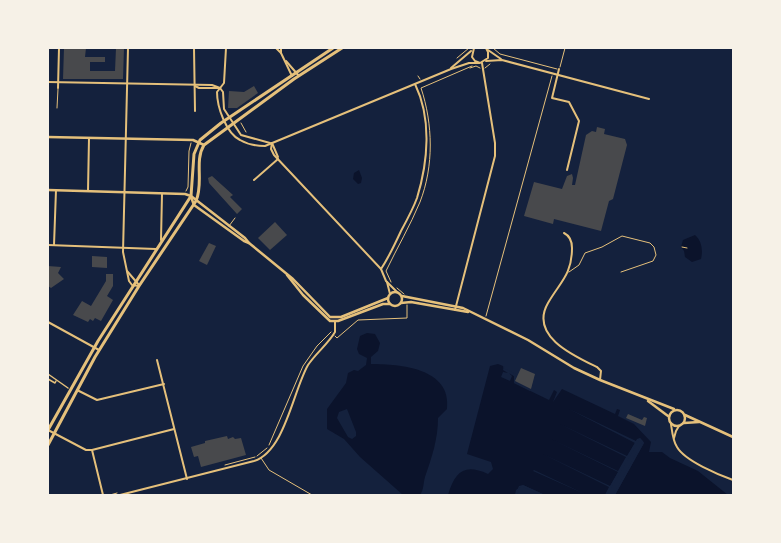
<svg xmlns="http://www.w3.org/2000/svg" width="781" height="543" font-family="Signika,sans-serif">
<rect width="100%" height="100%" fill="#14213d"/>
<g fill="#0b132b" fill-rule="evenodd">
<path d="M359,170L362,178L361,183L358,184L353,179L354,173Z"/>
<path d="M695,235C702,241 703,251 701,259L692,262L685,257L684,251L681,247L683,240Z"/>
<path d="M367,333L375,334L380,343L378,351L371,357V364C400,364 452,368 447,409L438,418C438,439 432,457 425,477C423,484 424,489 420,495H403L360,457L344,439L327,429V409L346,383L348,373L354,370L358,371L366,365L367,358L359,354L357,349L360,336ZM347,409L356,432V436L352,439L348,437L337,418L339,412Z"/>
<path d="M498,364L503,366L504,370L514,376V383L549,400L554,390L557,392L553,402L562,389L615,414L617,409L620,410L618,416L634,424L651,442L649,452H662L670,458L698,471L728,495H615L644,443L640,438L637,439L605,495H545L523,485L516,490L515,495H448C455,472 464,463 488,474L493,469L491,462L467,454L490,366Z"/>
</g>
<g fill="#14213d">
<path d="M504,366L505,369L516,374V382L531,389L530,391L514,383V376L509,373L512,376L510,381L501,377L503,372L508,373L503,370Z"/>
<path d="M569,409L636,441L640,438L643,441L644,443L615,495H613L642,443L639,441L607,495H605L609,487L543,454L610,486L618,472L551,439L618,471L626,457L560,424L627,456L635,443Z"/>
<path d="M534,470L587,495L533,471Z"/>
<path d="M523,485L545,495H540L523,487H520L517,495H515L519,486Z"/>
</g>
<g fill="#48494c">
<path d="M64,48H86L85,57H105V62H90V71H115L116,48H124L123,79H63Z"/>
<path d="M254,86L258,93L237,108H228L229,91L244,92Z"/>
<path d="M597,127L605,129L604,134L625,139L627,145L613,199L609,201L601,231L554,219L553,224L524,216L534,182L562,189L567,176L572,174L573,178L572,185H575L586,135L592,131L596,132Z"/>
<path d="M212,176L233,195L230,197L242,209L237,214L209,183L208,178Z"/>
<path d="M275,222L287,235L270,250L258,238Z"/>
<path d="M209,243L216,246L207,265L199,261Z"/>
<path d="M92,256L107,257V268L92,267Z"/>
<path d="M48,266L61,267L58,273L64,279L51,288L48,286Z"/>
<path d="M106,274H113V286L107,296L113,300L101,321L95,318L93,321L90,319L88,322L73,315L82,301L91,306L106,281Z"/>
<path d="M521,368L535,374L531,389L515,381Z"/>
<path d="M628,414L642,420L644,417L647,418L645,426L626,418Z"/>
<path d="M227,436L228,439L233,437L235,439L241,438L246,455L201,467L198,456L194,457L191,447L205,443V441Z"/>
</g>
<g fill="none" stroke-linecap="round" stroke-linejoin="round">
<g stroke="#e5c07b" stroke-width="1">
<path d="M493,48L500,54L557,69"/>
<path d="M457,58L469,48"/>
<path d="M560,67L565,48"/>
<path d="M470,68L476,66L480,68"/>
<path d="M485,68L490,64"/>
<path d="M418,76L420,79"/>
<path d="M241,123L246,132"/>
<path d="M186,191L188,187L189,151L191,143"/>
<path d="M682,247L687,248"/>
<path d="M391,282L386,271C397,248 410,226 420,202C434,166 433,124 421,88L472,66"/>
<path d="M397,288L404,294"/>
<path d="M486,316L552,76"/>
<path d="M335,336L337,338L358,320L407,318V305"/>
<path d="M269,445L303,366L317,346L331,332"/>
<path d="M257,456L267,448"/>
<path d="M225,465L255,457"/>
<path d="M110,495L117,493"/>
</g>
<g stroke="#e5c07b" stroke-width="1">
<path d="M57,108L58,89"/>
<path d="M229,226L235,218"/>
<path d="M569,272L579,265L585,253L602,247L622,236L650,243L654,247L656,255L653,261L621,272"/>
<path d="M261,458L269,470L312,495"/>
</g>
<g stroke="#e5c07b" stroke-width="1.5">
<path d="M48,374L68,388"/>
<path d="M48,379L55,383L56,381"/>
</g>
<g stroke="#e5c07b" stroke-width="2">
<path d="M128,48L123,252L129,281L132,285L139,286"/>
<path d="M194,48L195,111"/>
<path d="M226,48L224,83L217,92C217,107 226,133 240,140C247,144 257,146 265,146L451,69L469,63H479"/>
<path d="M276,48L281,53L292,76"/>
<path d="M281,48V53"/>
<path d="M474,48L472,57L475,61L480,63L488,58V52L486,48"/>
<path d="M488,50L501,59"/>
<path d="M286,61L299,76"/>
<path d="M486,61L502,60L649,99"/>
<path d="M451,68L471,51"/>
<path d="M559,69L552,98L569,102L579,121L567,170"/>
<path d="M48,82L212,85L220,88"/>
<path d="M195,86L199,88H220"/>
<path d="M58,88L59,48"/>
<path d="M220,88L223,92L224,109L241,135L270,143"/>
<path d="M272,143L271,149L274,155L381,269L386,281L397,292"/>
<path d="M272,143L278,157"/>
<path d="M254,180L278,159"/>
<path d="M88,191L89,138"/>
<path d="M564,233C570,236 572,242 572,248C572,275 560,282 548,303C529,336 574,356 597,367L601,371L600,380"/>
<path d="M161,240L162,194"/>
<path d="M48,245L156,249"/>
<path d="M54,245L56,190"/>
<path d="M381,269C389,257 395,244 401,231C407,220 413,209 417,198C428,162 432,119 415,84"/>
<path d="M127,271L139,285"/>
<path d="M387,282L390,294"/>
<path d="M455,310L495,156V143L482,63"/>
<path d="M48,322L99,350"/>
<path d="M157,360L187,479"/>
<path d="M77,390L97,400L164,384"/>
<path d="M671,424C672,431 673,441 677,447C685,461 719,475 733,480"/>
<path d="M48,430L86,450H92L174,429"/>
<path d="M674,438L676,431L679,426"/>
<path d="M92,450L103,495"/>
<path d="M120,495L254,461C285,451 293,391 308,365C316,353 328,344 335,332V321"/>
</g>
<g stroke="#e5c07b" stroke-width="2.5">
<path d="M48,137L193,140L204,145"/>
<path d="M48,190L185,194L191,196L245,238L249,243L293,279L330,317H341L388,298"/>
<path d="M191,197L194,205L244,241L249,243"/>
<path d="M287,275L303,295L330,321H338L383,304H390"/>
<circle cx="395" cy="299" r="7"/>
<path d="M402,296L463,308L528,340L574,368L600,380L674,409"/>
<path d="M401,303L411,302L468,312"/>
<path d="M648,401L668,416"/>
<circle cx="677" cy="418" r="8"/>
<path d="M685,415L733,437"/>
<path d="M684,423L699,422"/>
</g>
<g stroke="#e5c07b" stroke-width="3">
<path d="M48,430L98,341L191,196L194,154L200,140L221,123L333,48"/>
<path d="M48,445L95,357L139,286L196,201C204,183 194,161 204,145L294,79L342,48"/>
</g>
</g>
<rect width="781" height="543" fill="none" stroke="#f6f1e7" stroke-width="98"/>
</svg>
